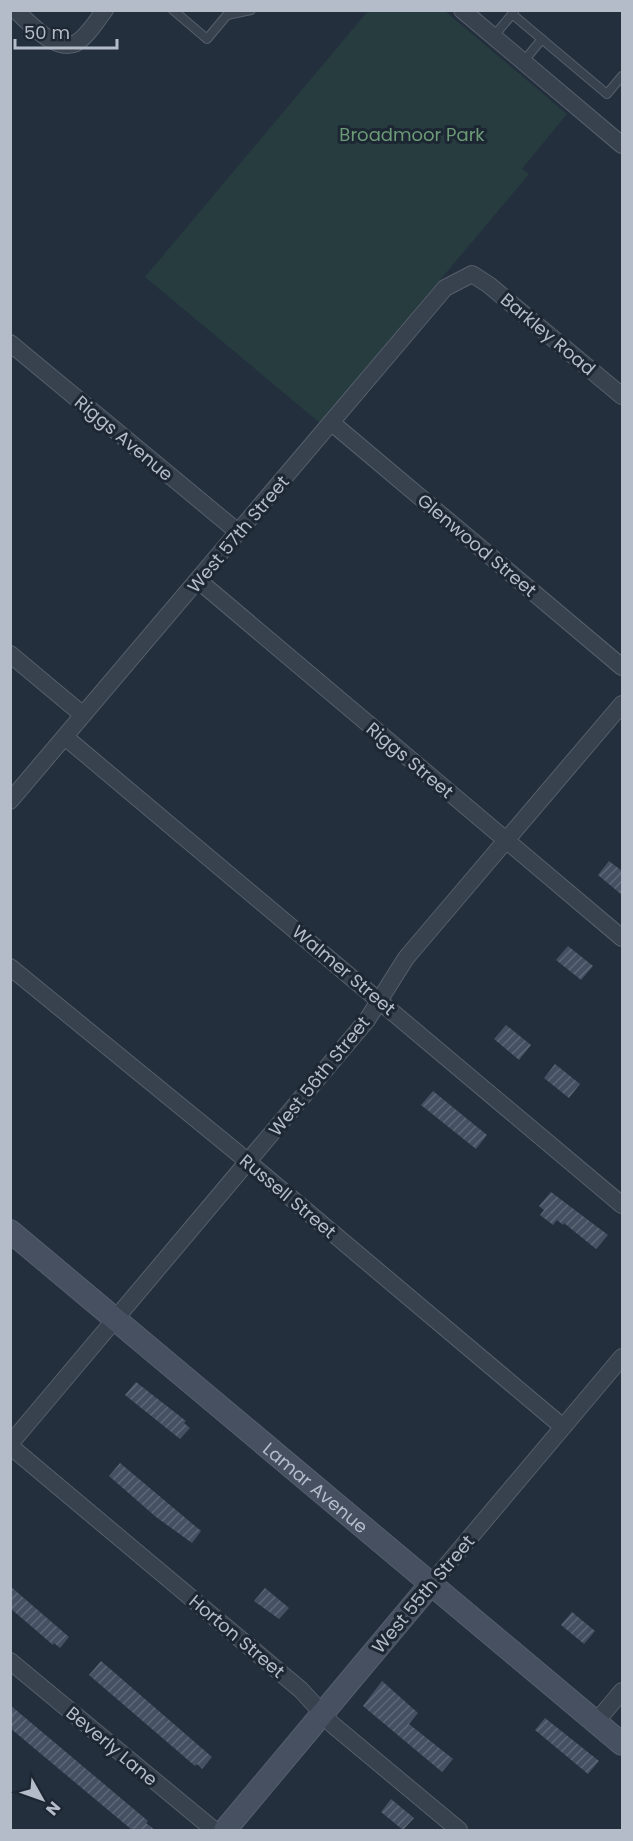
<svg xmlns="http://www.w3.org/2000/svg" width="633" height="1841" font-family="Poppins,sans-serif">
<defs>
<pattern id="building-hatch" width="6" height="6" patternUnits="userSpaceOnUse" patternTransform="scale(1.5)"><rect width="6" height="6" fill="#455162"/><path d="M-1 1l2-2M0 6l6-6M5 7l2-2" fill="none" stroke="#5d6877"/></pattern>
</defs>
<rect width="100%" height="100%" fill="#242f3e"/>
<path fill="#263c3f" d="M368,11H445L567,114L522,169L529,174L320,423L145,277Z"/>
<g fill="url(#building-hatch)">
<path d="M609,861L622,871V895L598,875Z"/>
<path d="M568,946L593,966L581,980L556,960Z"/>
<path d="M506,1025L531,1045L519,1060L494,1039Z"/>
<path d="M555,1064L580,1084L569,1098L544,1078Z"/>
<path d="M433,1091L487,1135L476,1149L421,1105Z"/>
<path d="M551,1192L608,1235L596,1249L564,1223L563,1225L557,1220L553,1225L540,1215L544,1210L539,1206Z"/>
<path d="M136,1382L186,1421L184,1423L190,1428L180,1439L125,1395Z"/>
<path d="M120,1463L201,1531L192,1543L156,1517L109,1476Z"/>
<path d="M10,1586L69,1637L60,1648L54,1643L53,1645L10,1608Z"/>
<path d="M265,1588L289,1608L279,1619L254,1601Z"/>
<path d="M572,1612L595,1631L584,1644L561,1625Z"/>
<path d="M101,1661L212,1757L202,1769L197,1764L195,1766L89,1675Z"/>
<path d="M382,1681L418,1713L409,1724L453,1759L442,1772L363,1706Z"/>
<path d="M10,1705L148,1821L146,1823L155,1830H132L10,1728Z"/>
<path d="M545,1718L599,1761L588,1774L535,1730Z"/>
<path d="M391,1799L414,1818L403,1830L381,1812Z"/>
</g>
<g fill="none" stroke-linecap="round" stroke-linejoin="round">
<defs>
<g id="lane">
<path d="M173,10L207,39L227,15L251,10"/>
<path d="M512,14L607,94L622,76"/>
<path d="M493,37L514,12"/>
<path d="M523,62L542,39"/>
</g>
<g id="street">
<path d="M15,10C29,22 55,53 76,43C87,37 97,20 105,10"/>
<path d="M462,10L622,145"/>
<path d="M10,343L238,532"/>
<path d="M332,423L622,667"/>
<path d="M199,581L622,938"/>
<path d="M10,654L83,715"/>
<path d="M65,737L622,1205"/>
<path d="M10,801L445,288L472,274L489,285L622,396"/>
<path d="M10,967L234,1150L563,1427"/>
<path d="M10,1444L367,1020L406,958L622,704"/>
<path d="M10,1446L301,1690L333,1725L459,1830"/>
<path d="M430,1585L622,1357"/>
<path d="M10,1661L214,1830"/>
<path d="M596,1722L622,1691"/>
</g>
<g id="secondary">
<path id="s1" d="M10,1231L622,1744"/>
<path d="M225,1830L430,1585"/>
</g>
</defs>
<use href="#lane" stroke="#565f6c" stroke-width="10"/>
<use href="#street" stroke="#565f6c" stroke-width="18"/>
<use href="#secondary" stroke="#565f6c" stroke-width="24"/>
<use href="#lane" stroke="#38414e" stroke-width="8"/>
<use href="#street" stroke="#38414e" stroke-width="16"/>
<use href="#secondary" stroke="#465061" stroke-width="22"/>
</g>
<g text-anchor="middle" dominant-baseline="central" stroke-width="6" stroke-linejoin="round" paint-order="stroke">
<g font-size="18" fill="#6b9a76" stroke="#1d2633">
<text x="412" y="134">Broadmoor Park</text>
</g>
<g font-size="18" fill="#b4bcc9" stroke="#1d2633">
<text transform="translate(548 334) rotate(40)">Barkley Road</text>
<text transform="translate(124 438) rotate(40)">Riggs Avenue</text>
<text transform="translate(238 534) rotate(-50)">West 57th Street</text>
<text transform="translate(477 545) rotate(40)">Glenwood Street</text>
<text transform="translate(410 760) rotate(40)">Riggs Street</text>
<text transform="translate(344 970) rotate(40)">Walmer Street</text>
<text transform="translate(319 1076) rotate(-51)">West 56th Street</text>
<text transform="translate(288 1196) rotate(40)">Russell Street</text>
<text stroke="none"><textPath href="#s1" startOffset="399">Lamar Avenue</textPath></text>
<text transform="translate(423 1594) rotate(-50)">West 55th Street</text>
<text transform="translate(237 1636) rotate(40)">Horton Street</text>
<text transform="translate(112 1746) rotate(40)">Beverly Lane</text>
</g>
</g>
<rect width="633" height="1841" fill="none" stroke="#b4bcc9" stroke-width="24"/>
<g transform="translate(42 1799) rotate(130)" stroke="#1d2633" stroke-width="4.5" paint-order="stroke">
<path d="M0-4.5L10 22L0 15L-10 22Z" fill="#b4bcc9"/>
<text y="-9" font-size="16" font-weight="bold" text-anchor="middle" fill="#b4bcc9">N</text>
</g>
<path d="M15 39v9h102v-9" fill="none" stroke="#b4bcc9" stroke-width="3"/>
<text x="24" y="39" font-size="18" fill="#b4bcc9" stroke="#1d2633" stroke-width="4.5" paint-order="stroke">50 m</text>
</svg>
